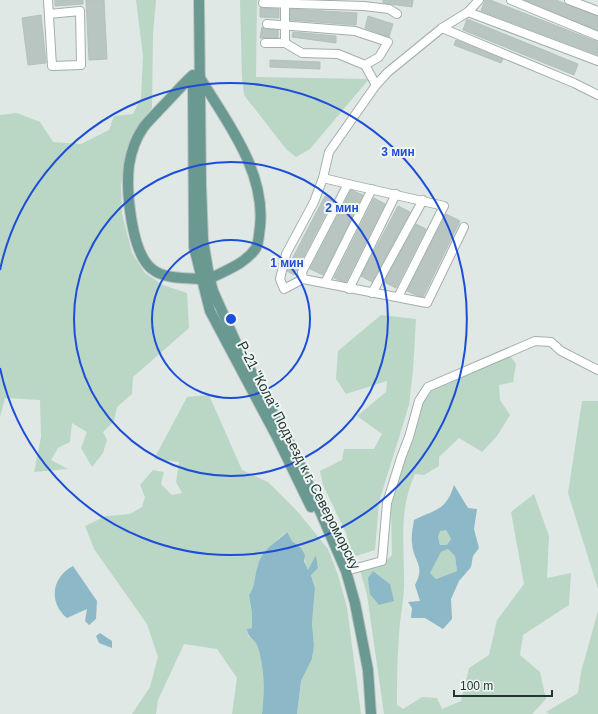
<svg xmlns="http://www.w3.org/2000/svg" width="598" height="714" font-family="Helvetica,sans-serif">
<rect width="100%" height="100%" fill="#dfe8e5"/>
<g fill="#bad7c5" fill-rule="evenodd">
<path d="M136,0H156L153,34L152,108L128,145L121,186L122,214L132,253L145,273L163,285L187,293L189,328L133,377L132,394L117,407L114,421L103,432L107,440L103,453L92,467L81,448L87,432L72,423L70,442L58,448L51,460L68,469L34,472L41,437L40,400L5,398L0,417V115L17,113L40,122L53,142L81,144L109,130L114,116L133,114L141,98L143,56Z"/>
<path d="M240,0H257L256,77L369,79L310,149L296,157L286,149L244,95L242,77Z"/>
<path d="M381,315L416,319L413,370L409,405L379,502L375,550L353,557L346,533L323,485L320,471L342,460L344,449H374L382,434L357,416L386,392L387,381L346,394L336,379L338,351Z"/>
<path d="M510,356L516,364L513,382L499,385L500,400L510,415L497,436L482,452L459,438L439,457V466L424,475L415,474C399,510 404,539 404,577C405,596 400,616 399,635C397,658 397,682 397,705L403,709L422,697L437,698L442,709L461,701L469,668L489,655L497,620L524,584L511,512L534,494L549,536L547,578L571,573L569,605L523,635L520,655L540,672L546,699L532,714H384L367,595L360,570L382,565L392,555L391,503L423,402L430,390ZM373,571L390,584L393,601Z"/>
<path d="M209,395L242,470L268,482L298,512L328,549L338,575L347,607L361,714H297L301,681L312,659L314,646L312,623L315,588L311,574L318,567L316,556L308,571L301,548L292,541L286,532C276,543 263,549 258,565C254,576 256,585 249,595L252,613V628L247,629L248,636L256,642L264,669L265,694L262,714H232L237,678L217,649L184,644L158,700L156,714H132L150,687L158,657L147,624L94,549L85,526L106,516L130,514L142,507L145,497L140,485L153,470L164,472L161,484L172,495L182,493L176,482L179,462L154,459L187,397Z"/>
<path d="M582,401H598V589L568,493Z"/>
<path d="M440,530H446L451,539L447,545H440L438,537Z"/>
<path d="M448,549L455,556L457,571L436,579L429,573L441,552Z"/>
<path d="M598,611V714H550L546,712L578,693L581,672Z"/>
</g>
<g fill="#8db8c7" fill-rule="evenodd">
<path d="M454,485L468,508L477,509L474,529L479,548L473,556L471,567L459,581L451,599L452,619L443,629L425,618H411L412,608L408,602L420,601L415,585C426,565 413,561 412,543C411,535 413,527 414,520C436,509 446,511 454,485ZM446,530L451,539L447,545H440L438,537L440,531ZM448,549L455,556L457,571L436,579L430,573L441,552Z"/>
<path d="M287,532L292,541L301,548L305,555L304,561L308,570L316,555L318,568L311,575L315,588L312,623L314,646L312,659L301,681L297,714H262C265,690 265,668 257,645C254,638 248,639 247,629L252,628V613L249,595C256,585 254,576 258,565C263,548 276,543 287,532Z"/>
<path d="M73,566L97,601L96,619L89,625L85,621L87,609L67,618C48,602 52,577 73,566Z"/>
<path d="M373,571L390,584L394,601L379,605L370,594L368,578Z"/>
<path d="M100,633L112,641V648L99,643L96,636Z"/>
</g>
<g fill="#b8c5c1" stroke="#b3c1bc">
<path d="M55,0H83V4L55,6Z"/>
<path d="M86,0H104L107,59L89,60Z"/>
<path d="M383,0H413L412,7L383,3Z"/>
<path d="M485,0H490L598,42V55L481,11Z"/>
<path d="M525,0H556L598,16V30Z"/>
<path d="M260,8L279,9V18L260,17Z"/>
<path d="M290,9L357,13L356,25L290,20Z"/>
<path d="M41,15L46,63L28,65L22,18Z"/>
<path d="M368,16L393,24L389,37L365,28Z"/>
<path d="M467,19L578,64L574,75L463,30Z"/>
<path d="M262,27L266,29L278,30V38H260Z"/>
<path d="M293,32L336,36V43L292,37Z"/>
<path d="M456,40L503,59L501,63L454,45Z"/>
<path d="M270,60L320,62V69L270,67Z"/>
<path d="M351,190L363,195L323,275L310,269Z"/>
<path d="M325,196L333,200L294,275L287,271L289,265Z"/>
<path d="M374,198L385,204L346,282L339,280L334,278Z"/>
<path d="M398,206L410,212L372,282L361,276Z"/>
<path d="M446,214L460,221L423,297L418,296L407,291Z"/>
<path d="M416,224L426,229L396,288L384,282Z"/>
</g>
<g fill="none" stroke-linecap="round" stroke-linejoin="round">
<defs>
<g id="minor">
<path d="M48,0L52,66L81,65L80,11L49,14"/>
<path d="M285,0V43L302,53L338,54L365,65L376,85"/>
<path d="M511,0L598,36"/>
<path d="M569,0L598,11"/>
<path d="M263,3L364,6L389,9L397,14"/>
<path d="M468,12L598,61"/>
<path d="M267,24L355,31L388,42L379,57L365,65"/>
<path d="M442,28L574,83L598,95"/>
<path d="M265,43H285"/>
<path d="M323,178L348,184"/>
<path d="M303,279L427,303L464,227"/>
<path d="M325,283L372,189"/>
<path d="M349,289L396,194"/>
<path d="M372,293L423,200"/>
<path d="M398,297L444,206L348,184L302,272L303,279L284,289L280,279L286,254L314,202L323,178L329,152L376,85L388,72L442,28L468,12L479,0"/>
<path d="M346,571L382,561L387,503L401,458L409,437L419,401L428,387L535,341L551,342L561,351L598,370"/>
</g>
<g id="major">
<path d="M199,0L201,185L203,240L209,276L213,291L237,345L297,458L346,571L355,603L368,670L371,714"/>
<path d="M193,75C181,86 170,99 159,110C154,116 147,122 143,128C136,138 131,153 129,165C126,190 131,253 152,269C164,279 185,278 199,279"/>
<path d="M200,78C227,122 266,172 260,227C259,233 259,242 256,248C246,263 227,270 211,278"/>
<path d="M193,82L194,247L210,311L277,437L311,507"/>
</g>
</defs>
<use href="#minor" stroke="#a3afac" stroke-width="10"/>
<use href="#major" stroke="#bdc3c2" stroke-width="12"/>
<use href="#minor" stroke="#fff" stroke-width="8"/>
<use href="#major" stroke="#699991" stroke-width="10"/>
</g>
<g fill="none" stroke="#1d4ed8" stroke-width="2">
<circle cx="231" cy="319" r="79"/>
<circle cx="231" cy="319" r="157"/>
<path d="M0 270A236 236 0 1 1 0 368"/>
</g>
<g text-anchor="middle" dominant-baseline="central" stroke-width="4" stroke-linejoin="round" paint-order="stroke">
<g font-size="14" fill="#223633" stroke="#eff5f3">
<text transform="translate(299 455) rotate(63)">Р-21 "Кола" Подъезд к г. Североморску</text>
</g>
</g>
<circle cx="231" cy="319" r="6" fill="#1d4ed8" stroke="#eff5f3" stroke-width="2"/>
<g font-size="12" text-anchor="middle" font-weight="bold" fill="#1d4ed8" stroke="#eff5f3" stroke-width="4" stroke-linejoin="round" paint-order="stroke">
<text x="398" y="156">3 мин</text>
<text x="342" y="212">2 мин</text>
<text x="287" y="267">1 мин</text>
</g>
<path d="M454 690v6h98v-6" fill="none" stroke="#223633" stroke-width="2"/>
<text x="460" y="690" font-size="12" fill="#223633" stroke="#eff5f3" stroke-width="3" paint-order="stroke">100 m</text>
</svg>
